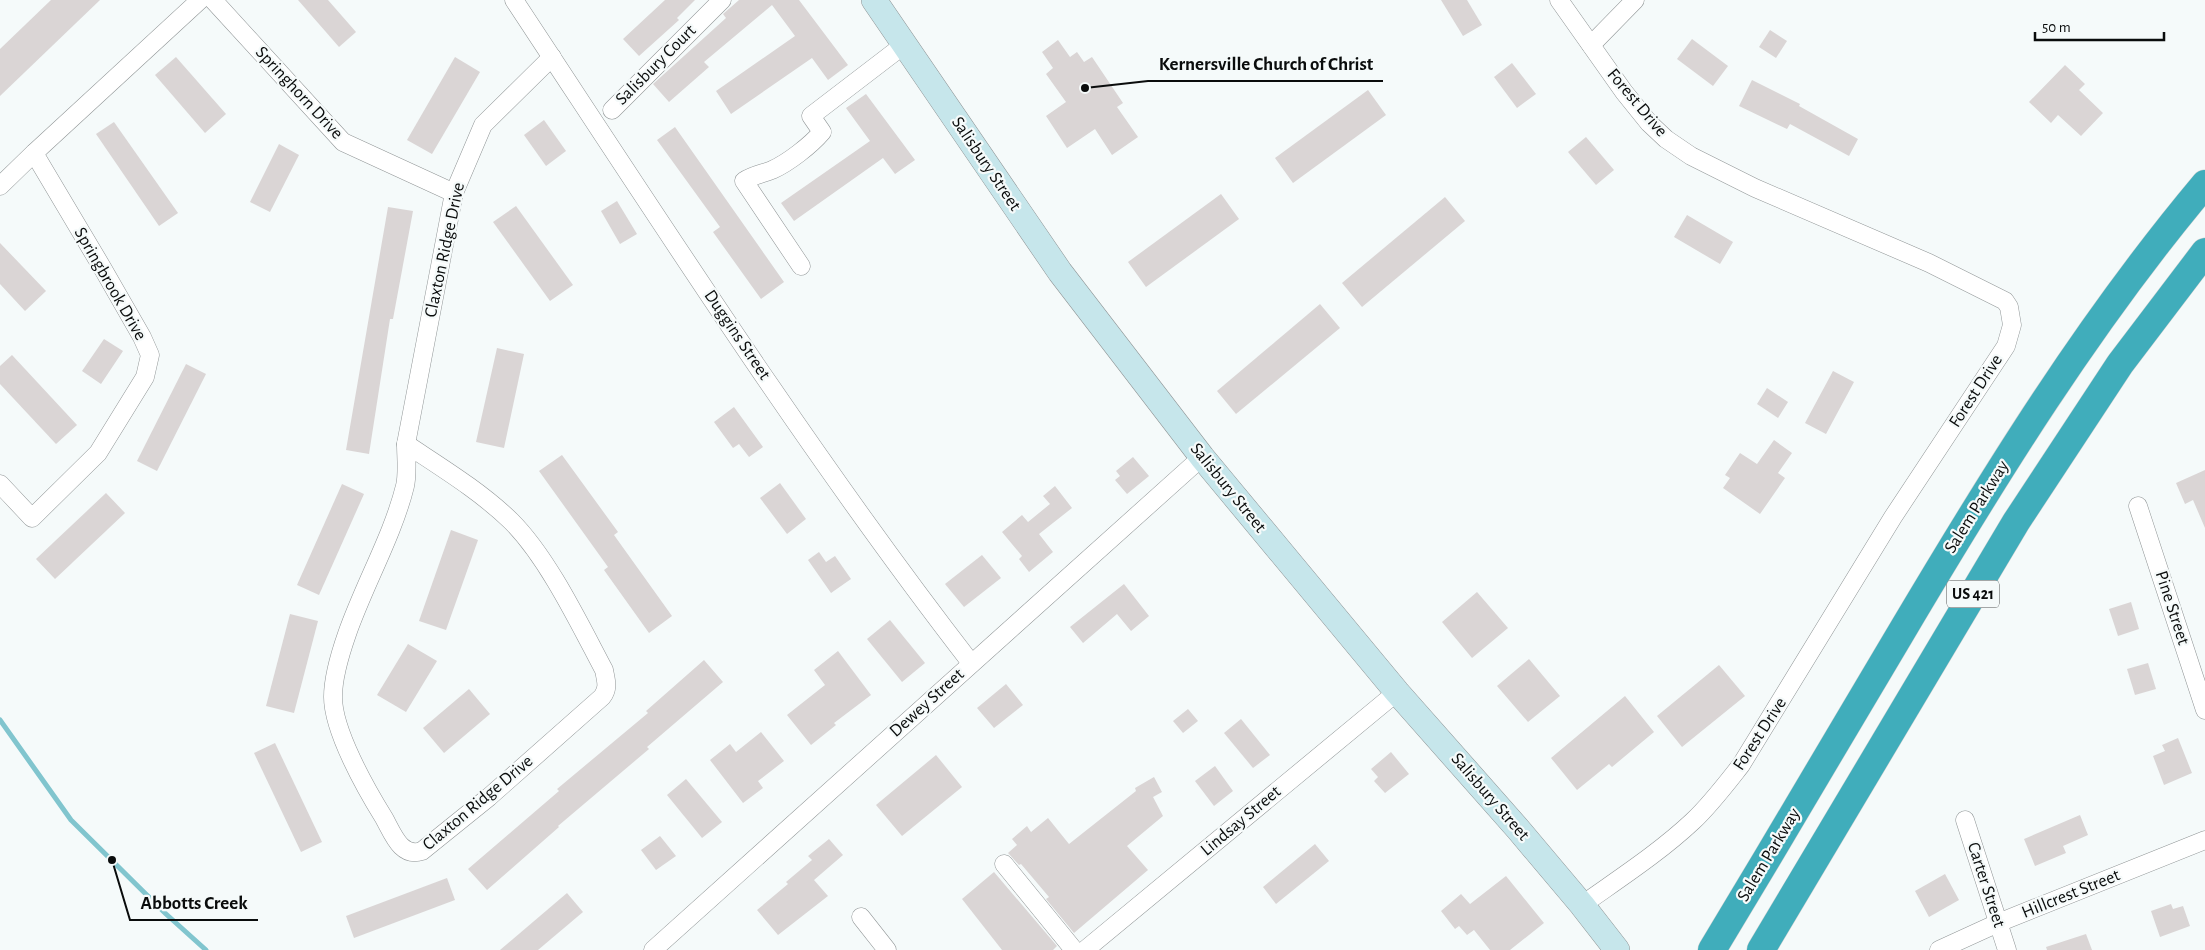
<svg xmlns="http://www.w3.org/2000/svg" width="2205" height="950" font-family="'Alegreya Sans',sans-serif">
<rect width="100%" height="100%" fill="#f5fafa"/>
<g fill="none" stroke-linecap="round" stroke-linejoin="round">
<path stroke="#81c5ce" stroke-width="5" d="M0,720L71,820L166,914L206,950"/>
</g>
<g fill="#dad5d5">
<path d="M51,0H100L0,96V49Z"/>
<path d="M298,0H328L356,32L339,47Z"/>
<path d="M665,0H695L677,18L679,20L639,56L623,39Z"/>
<path d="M739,0H799L848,65L828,80L812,58L731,114L716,91L795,36L772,5L704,62L709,67L669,102L653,84L726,18L723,14Z"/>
<path d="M1441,0H1467L1482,25L1463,36Z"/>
<path d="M1770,30L1787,41L1776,58L1759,47Z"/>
<path d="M1692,39L1728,66L1713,86L1677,59Z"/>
<path d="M1058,40L1070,57L1077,52L1084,62L1092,57L1123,103L1117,107L1138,137L1112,155L1095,129L1067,148L1046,116L1066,102L1046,74L1053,68L1042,52Z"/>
<path d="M176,57L226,114L205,133L155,75Z"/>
<path d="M455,57L480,72L432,154L407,140Z"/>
<path d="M1512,63L1536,94L1517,108L1494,77Z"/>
<path d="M2065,65L2085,84L2079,90L2103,113L2081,136L2058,115L2051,123L2029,102Z"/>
<path d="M1752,80L1800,104L1799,106L1858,139L1849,156L1790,124L1787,129L1739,106Z"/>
<path d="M1368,90L1386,115L1293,183L1275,158Z"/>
<path d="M866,94L915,160L895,174L883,158L794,221L781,203L870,141L846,108Z"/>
<path d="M544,120L566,151L546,166L524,135Z"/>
<path d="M114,122L178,213L159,226L96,134Z"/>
<path d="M675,127L784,282L761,299L713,232L720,227L657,140Z"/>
<path d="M1586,137L1614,170L1596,185L1568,152Z"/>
<path d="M279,144L299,155L270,212L250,202Z"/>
<path d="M1221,194L1239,219L1146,287L1128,262Z"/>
<path d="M1445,197L1465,221L1362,307L1342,283Z"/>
<path d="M617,201L637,234L620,244L601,211Z"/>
<path d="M516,206L573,285L550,301L493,222Z"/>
<path d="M388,207L413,211L393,319H390L369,454L346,450Z"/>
<path d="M1687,215L1733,242L1720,264L1674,237Z"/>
<path d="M0,243L46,291L25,311L0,284Z"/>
<path d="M1320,304L1340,328L1236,414L1217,391Z"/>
<path d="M104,339L123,351L101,384L82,371Z"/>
<path d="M497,348L524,354L504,448L476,442Z"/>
<path d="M12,355L77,425L56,444L0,384V366Z"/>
<path d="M186,364L206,374L157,471L137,461Z"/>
<path d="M1833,371L1854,382L1826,434L1805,423Z"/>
<path d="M1767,388L1788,402L1778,418L1757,404Z"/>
<path d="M734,407L763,447L749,457L739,444L733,448L714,422Z"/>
<path d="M1774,440L1792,453L1778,473L1785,478L1760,514L1723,488L1730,478L1725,475L1740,453L1757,464Z"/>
<path d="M562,455L618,532L614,535L672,616L649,633L604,570L608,567L539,471Z"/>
<path d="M1133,457L1149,476L1127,494L1115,480L1120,476L1116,471Z"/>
<path d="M2205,470V528L2193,500L2185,504L2176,483Z"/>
<path d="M780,483L806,519L787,534L760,498Z"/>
<path d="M342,484L364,494L319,595L297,585Z"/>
<path d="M1055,486L1072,508L1039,534L1053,552L1029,572L1019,559L1022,556L1002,532L1022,515L1028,522L1050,504L1043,496Z"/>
<path d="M106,493L125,513L55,579L36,559Z"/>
<path d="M451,530L478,540L446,630L419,621Z"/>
<path d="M819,552L826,562L835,556L851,579L831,593L808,560Z"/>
<path d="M982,555L1001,578L964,607L945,584Z"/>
<path d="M1124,584L1149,616L1131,631L1117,614L1083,643L1070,627Z"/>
<path d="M1477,592L1508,628L1472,658L1442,622Z"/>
<path d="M2131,602L2139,629L2118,636L2109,609Z"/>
<path d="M290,614L318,621L294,713L266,706Z"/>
<path d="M890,620L925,663L902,682L867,639Z"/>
<path d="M408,644L437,661L406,712L377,695Z"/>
<path d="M838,651L871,695L834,723L836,725L811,745L787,715L825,685L814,670Z"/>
<path d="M1529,659L1560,696L1528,722L1497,686Z"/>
<path d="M704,660L723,682L647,747L649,749L558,826L559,827L487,890L468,869L559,791L557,789L648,713L646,711Z"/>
<path d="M2148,663L2156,689L2135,695L2127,669Z"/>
<path d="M1719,665L1745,696L1682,747L1657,716Z"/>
<path d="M1006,684L1023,705L994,728L977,708Z"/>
<path d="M469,689L490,714L444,753L423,728Z"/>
<path d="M1625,696L1654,732L1612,767L1609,764L1577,790L1551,758Z"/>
<path d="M1188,709L1198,721L1183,733L1173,721Z"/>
<path d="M1241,719L1270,755L1253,768L1224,733Z"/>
<path d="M761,732L784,761L758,781L763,788L743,803L710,760L730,744L736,752Z"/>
<path d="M2178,738L2192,773L2164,785L2153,756L2165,751L2162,745Z"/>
<path d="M275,743L322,842L301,852L254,753Z"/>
<path d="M1391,752L1409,774L1385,793L1374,781L1378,777L1371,769Z"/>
<path d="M936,755L962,787L902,836L876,805Z"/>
<path d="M1215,766L1233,791L1214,806L1195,781Z"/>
<path d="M1154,777L1162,792L1153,797L1163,816L1127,846L1148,870L1074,933L1046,899L1049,897L1021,864L1019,865L1008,853L1017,845L1012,839L1027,826L1031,832L1048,818L1069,844L1136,791L1135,788Z"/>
<path d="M686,779L722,822L702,838L667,795Z"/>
<path d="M2080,815L2088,835L2063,846L2066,853L2035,866L2024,839Z"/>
<path d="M660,836L676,856L656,870L641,850Z"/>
<path d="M829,839L843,855L814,880L828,896L778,935L757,910L788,884L786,882L812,860L808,856Z"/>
<path d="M1315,844L1329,861L1276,904L1263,887Z"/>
<path d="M994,872L1057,946L1053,950H1002L962,899Z"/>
<path d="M1945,874L1959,900L1929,917L1915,891Z"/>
<path d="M1506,876L1544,923L1510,950H1490L1474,930L1467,935L1459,926L1455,929L1441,911L1461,894L1470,904Z"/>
<path d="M447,878L455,900L354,938L346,916Z"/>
<path d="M567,893L583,912L538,950H500Z"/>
<path d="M2171,904L2173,909L2183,906L2190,926L2160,937L2151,911Z"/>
<path d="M2086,934L2092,950H2047L2046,947Z"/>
</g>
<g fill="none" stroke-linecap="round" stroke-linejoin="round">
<defs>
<g id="minor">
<path d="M213,0L343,142L454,193"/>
<path d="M514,0C662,224 807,451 971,663"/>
<path d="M1559,0L1624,92L1649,123L1666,139L1691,156L1755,188L1929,263L2005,301L2009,307L2012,325L2006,346L1893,517L1741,765C1726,784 1711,804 1693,821C1660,852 1620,878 1582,905"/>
<path d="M1591,45L1635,0"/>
<path d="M612,110L722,0"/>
<path d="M34,153L200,0"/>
<path d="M0,186L34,153L103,269L142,337L150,355L145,377L98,453L32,518L0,484"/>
<path d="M801,266L744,181C753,175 762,174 772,170C788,163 811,145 822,132L811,116L905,44"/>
<path d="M406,444C442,468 480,491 511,521C548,558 579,623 604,670C606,681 609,688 602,697L489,797L422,851C401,858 393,834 384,818C366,789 333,731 333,697C333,676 340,654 347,634C364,585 393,535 405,486C408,473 406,457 406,444Z"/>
<path d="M406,444L454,193L483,125L552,57"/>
<path d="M2138,506L2205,710"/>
<path d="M1965,820L2007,950"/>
<path d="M1004,864L1074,950"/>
<path d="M861,917L887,950"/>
<path d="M653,950L1202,457"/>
<path d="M1085,950L1397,692"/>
<path d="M1939,950L1998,923L2205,840"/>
</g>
<path id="secondary" d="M874,0L1060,272L1202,457L1397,692L1518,829L1582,905L1617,950"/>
<g id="motorway">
<path d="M1712,950C1776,844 1839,737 1902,631C1994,476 2089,322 2205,184"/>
<path d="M1761,950L2016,522L2120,364L2205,252"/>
</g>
</defs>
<use href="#minor" stroke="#909596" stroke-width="19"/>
<use href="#secondary" stroke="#909596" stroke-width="26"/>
<use href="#motorway" stroke="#d3d3d3" stroke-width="29"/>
<use href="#minor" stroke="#fff" stroke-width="18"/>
<use href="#secondary" stroke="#c6e6eb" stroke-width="25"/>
<use href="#motorway" stroke="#40adbb" stroke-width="28"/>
</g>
<g text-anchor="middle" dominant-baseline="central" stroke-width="4.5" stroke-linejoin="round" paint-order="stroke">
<rect fill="#f5fafa" stroke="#505353" stroke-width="1" x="1947" y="580.5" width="52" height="27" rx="4"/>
<g font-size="16" font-weight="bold" fill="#0a0c0c">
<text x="1973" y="594">US 421</text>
</g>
<g font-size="18" fill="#0a0c0c" stroke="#f5fafa">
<text transform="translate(656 65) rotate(-45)">Salisbury Court</text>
<text transform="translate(299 93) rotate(47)">Springhorn Drive</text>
<text transform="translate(1637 103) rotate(50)">Forest Drive</text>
<text transform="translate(986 164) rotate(56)">Salisbury Street</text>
<text transform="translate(445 250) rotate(-78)">Claxton Ridge Drive</text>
<text transform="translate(110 284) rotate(60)">Springbrook Drive</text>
<text transform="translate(737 335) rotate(56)">Duggins Street</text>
<text transform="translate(1976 391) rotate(-57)">Forest Drive</text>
<text transform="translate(1228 488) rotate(51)">Salisbury Street</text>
<text transform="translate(1977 507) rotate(-58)">Salem Parkway</text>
<text transform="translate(2172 608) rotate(72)">Pine Street</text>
<text transform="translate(927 703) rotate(-42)">Dewey Street</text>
<text transform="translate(1760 734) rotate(-57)">Forest Drive</text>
<text transform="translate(1490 797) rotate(49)">Salisbury Street</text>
<text transform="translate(478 803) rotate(-40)">Claxton Ridge Drive</text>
<text transform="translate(1241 821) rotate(-40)">Lindsay Street</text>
<text transform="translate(1769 855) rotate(-59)">Salem Parkway</text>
<text transform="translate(1986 885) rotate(72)">Carter Street</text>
<text transform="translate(2071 894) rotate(-22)">Hillcrest Street</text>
</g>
</g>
<path fill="none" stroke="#0a0c0c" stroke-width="2" d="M1085 88L1148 81H1383M112 860L130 920H258"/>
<g fill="#0a0c0c" stroke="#f5fafa" stroke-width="2">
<circle cx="1085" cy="88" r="5"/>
<circle cx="112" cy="860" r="5"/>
</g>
<g font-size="19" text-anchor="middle" font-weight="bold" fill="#0a0c0c" stroke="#f5fafa" stroke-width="4.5" stroke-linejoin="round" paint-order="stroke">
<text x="1266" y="70">Kernersville Church of Christ</text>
<text x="194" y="909">Abbotts Creek</text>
</g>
<path d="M2035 32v8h129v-8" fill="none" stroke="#0a0c0c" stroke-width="2.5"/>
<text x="2042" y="32" font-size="15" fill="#0a0c0c" stroke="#f5fafa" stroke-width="4" paint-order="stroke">50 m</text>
</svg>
